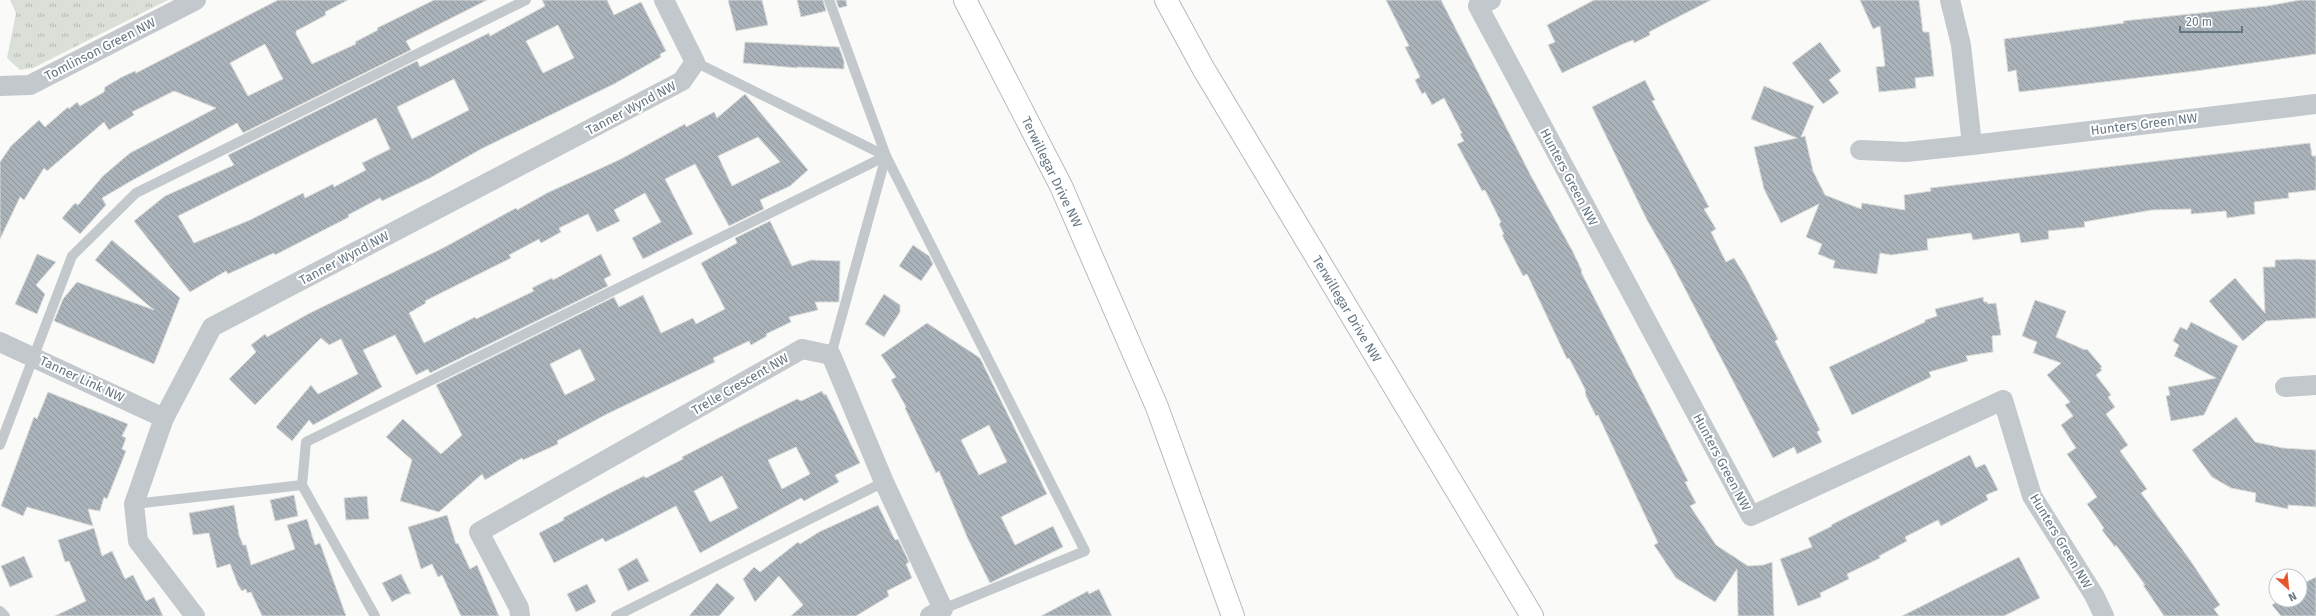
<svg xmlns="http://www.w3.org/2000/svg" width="2316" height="616" font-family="'Fira Sans',sans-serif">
<defs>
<pattern id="park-tufts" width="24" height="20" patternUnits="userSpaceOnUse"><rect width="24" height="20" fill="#dadfd7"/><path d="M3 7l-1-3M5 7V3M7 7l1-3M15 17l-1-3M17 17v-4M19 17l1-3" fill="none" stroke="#b4b9b4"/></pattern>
<pattern id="building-back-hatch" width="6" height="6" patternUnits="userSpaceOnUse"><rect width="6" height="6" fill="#aab3b9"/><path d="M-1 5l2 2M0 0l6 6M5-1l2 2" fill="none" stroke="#8e969c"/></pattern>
</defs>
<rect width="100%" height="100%" fill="#fafaf8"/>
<path fill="url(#park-tufts)" d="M10,0H168L33,68L20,70L7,58L16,13Z"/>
<g fill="url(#building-back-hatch)" stroke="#dcdcda" fill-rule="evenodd">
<path d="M278,0H348L325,12L326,15L296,31V34L312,64L356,44L355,42L378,30L377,28L434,0H487L406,41L411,50L243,133L237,123L131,181L102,198L106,205L80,234L62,218L75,203L78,205L103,176L130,153L216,108L174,91L132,112L134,115L109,130L104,122L47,171L44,168L24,200L20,197L0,239V162L11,146L39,120L45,127L68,107L69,109L77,102L80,106L104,92L105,87L122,77L135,71L136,73ZM265,44L283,79L248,96L230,63Z"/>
<path d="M542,0H607L614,15L641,2L666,51L660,54L661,57L614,84L481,149L430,178L382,201L380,198L348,215L349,217L275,255L274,253L228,274L226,271L190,292L134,221L165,196L234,165L228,155L417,61L420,67L489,33L490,36L545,6ZM558,25L574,58L543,73L526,41ZM454,79L469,110L412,139L397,107ZM376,118L390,149L362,163L366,170L334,187L333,184L305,198L303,193L250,220L194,243L178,216Z"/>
<path d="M728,0H762L768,25L736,31Z"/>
<path d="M797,0H823L826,11L801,17Z"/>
<path d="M836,0H846L847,6L839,8Z"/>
<path d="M1386,0H1441L1531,176L1573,252L1582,271L1581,272L1688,481L1685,482L1696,503L1690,506L1716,545L1748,566L1763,565L1772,562L1774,616H1738L1737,569L1715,602L1676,578L1654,545L1658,543L1598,415L1596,416L1586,396L1585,389L1569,358L1567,359L1527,274L1523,276L1502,235L1504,234L1499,224L1501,222L1485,190L1482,191L1480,187L1457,144L1464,141L1460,134L1462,133L1444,98L1432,105L1425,92L1422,94L1415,80L1420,77L1405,47L1409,46Z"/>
<path d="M1594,0H1711L1649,32L1650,35L1634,43L1633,40L1623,44L1562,73L1548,45L1555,42L1547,25Z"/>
<path d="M1860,0H1919L1923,32H1929L1934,76L1915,78L1916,88L1879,92L1876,67L1885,66L1880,26L1873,29Z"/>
<path d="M2300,0H2316V54L2196,71L2019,92L2016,70L2008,72L2004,39L2124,23L2123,21L2267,6Z"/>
<path d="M745,42L839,47L844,61V69L797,67V68L743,63Z"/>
<path d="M1820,42L1841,71L1829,80L1839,93L1823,104L1792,63Z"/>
<path d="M1645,80L1655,100L1652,101L1709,207L1704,209L1716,229L1711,232L1726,262L1734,258L1745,276L1778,339L1775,341L1820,430L1817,432L1822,442L1797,454L1794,447L1773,458L1670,260L1647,220L1592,107Z"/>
<path d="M1764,86L1814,106L1801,137L1805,136L1813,171L1825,195L1861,209L1862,203L1905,210L1904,195L1931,191L1930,188L2310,143L2312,156H2316V190L2288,193L2289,198L2254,202L2255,214L2227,218L2226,211L2191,214V209L2152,210L2084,222L2085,227L2048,231L2049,239L2021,243L2019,233L1973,240L1971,233L1927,239L1928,250L1891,255L1880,253L1877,274L1833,268L1835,261L1818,254L1822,244L1806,237L1819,204L1781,223L1764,189L1754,147L1797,138L1751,119Z"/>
<path d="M745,94L808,170L790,186L760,200L764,209L729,226L695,164L665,179L693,234L643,259L632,238L661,222L645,193L614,210L620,221L597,232L588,214L559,228L561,232L541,243L539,239L509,255L511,258L425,301L426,303L409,313L424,343L475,317L476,319L534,291L532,288L552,278L553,280L601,254L611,275L604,279L608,286L430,373L428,369L416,375L395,335L363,350L382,387L313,425L309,420L292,441L276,427L311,385L318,394L358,374L341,339L329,345L321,338L255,405L229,379L256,352L251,345L265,334L267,337L308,314L445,247L516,208L517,210L547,193L621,159L685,124L686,127L714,112L717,118ZM758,137L780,162L732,186L718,156Z"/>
<path d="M770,221L792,266L811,260L840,261L839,302H815L818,310L789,317L791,322L766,334L767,336L751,345L749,341L713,358L715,362L607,414L557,441L558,444L523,460L522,458L485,480L482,474L439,512L400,501L412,460L386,437L403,419L441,454L462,435L436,385L614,297L619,307L643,295L661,333L693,318L696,324L725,309L701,263L737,243L735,238ZM580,349L595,380L565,395L550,364Z"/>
<path d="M112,240L180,298L154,364L54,321L63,299L77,282L154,310L95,260Z"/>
<path d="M913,245L929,256L933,264L921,281L899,266Z"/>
<path d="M37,254L56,262L36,285L45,294L37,314L15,304Z"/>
<path d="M2298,259L2316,260V318L2266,321L2243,341L2209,301L2235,278L2265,313L2263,267H2275V260Z"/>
<path d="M884,294L900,305V312L884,337L865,324Z"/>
<path d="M1983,297L1984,302H1987L1988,304L1996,303L2001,335L1992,336L1993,352L1966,356L1968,361L1929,372L1931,377L1852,415L1829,367L1925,322V320L1937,316L1935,309Z"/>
<path d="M2035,300L2066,311L2056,337L2085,350L2087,349L2102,367L2100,368L2102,370L2096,375L2111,395L2108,397L2115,407L2106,414L2128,445L2120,451L2147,489L2141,493L2190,560L2220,605L2214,609L2219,616H2164L2143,585H2145L2116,545L2115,547L2102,530L2104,528L2087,504L2097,497L2067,454L2076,448L2061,425L2073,416L2065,405L2070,402L2047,375L2061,363L2033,353L2037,342L2022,336Z"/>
<path d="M2191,322L2238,346L2204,415L2171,421L2166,396L2170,395L2168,387L2216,378L2174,356L2179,345L2173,341L2180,327L2187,330Z"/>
<path d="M927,323L980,358L1047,494L1001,517L1015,545L1053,526L1063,547L990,583L968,539L939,471L936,473L905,408L906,407L891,380L896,377L881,355ZM989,425L1007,462L979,475L961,440Z"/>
<path d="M822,391L824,395L826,394L860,463L835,475L839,482L804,501L801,498L700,553L676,506L624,533L605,542L603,538L554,563L539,533L564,520L563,518L610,493L644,476L646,478L683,459L682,457L744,425L797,399L801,401ZM796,447L810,474L782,489L768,460ZM722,476L738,508L710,522L694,491Z"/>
<path d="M48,392L128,424L122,436L126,438L122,449L126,451L107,499L104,497L100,511L88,509L93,526L27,507L23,516L1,506L34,417L37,419Z"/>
<path d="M2236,417L2255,442L2283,448L2316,450V507L2288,505V509L2255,502L2256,493L2231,488L2212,477L2192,450Z"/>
<path d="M1970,455L1976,468L1985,464L1998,490L1986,495L1988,500L1941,526L1938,520L1905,537L1907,541L1879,556L1880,558L1847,574L1849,579L1820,593L1821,597L1798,606L1780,559L1812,547L1808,538L1832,526L1831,525Z"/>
<path d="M294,495L298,516L275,521L270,500Z"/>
<path d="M367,496L369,519L346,520L344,498Z"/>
<path d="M234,505L239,535L243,545H246L251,565L295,549L287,525L307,519L315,545L320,543L346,616H262L251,592L247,593L246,589L242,591L238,585L230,564L217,568L209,533L193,535L189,513Z"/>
<path d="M878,505L895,540L898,539L909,562L906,564L912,578L887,591L889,596L856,616H791L803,605L779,576L755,602L743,579L754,567L760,572L798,542L800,544L819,532Z"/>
<path d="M447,515L456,544L458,543L470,569L477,565L499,616H461L442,575L438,577L432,564L421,569L408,527Z"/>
<path d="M94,528L102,556L112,551L125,579L133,575L146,601L154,597L163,616H55L86,601L69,561L65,562L58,540Z"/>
<path d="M24,556L33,577L10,587L1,566Z"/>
<path d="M2019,557L2040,598L2004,616H1902Z"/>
<path d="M637,558L649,581L628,591L618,569Z"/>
<path d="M401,574L411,594H406L392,602L382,583Z"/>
<path d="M2316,577V616H2281L2272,605L2279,600H2300V585Z"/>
<path d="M717,583L735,598L719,616H689Z"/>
<path d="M587,584L596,602L576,612L567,594Z"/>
<path d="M1099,589L1112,616H1041L1088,591L1089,594Z"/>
</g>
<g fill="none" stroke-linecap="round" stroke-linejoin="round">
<defs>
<g id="primary">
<path d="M965,0L1061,186L1157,407L1233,616"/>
<path d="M1166,0L1203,68L1532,616"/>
</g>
</defs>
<use href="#primary" stroke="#b5babe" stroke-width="24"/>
<g stroke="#c3c8cc" stroke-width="10">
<path d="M695,62L886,156L1085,551L943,609"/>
<path d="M831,355L886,156"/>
<path d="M0,445L72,256L136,193L526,0"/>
<path d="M134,504L302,485"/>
<path d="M0,611L5,616"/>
<path d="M375,616L302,485L306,442L886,156L829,0"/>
<path d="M616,616L884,482"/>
</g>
<g stroke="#c3c8cc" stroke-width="20">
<path d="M1491,0L1478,6L1751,516L2003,400L2032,496L2094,595L2104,616"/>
<path d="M1950,0L1961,45L1972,145L2316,104"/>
<path d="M0,86L30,85L196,0"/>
<path d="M1860,150L1906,152L1972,145"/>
<path d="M0,342L164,418"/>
<path d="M2285,387L2316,385"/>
<path d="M195,616L138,541L134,504L164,418L212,327L682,81L695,62L664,0"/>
<path d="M520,616L519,608L479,532L802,349L831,355L884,482L943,609L930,616"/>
</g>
<use href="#primary" stroke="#fff" stroke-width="22"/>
</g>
<g text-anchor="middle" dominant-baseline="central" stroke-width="4" stroke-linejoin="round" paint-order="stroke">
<g font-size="13" fill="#657683" stroke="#fff">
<text transform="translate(100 49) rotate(-27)">Tomlinson Green NW</text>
<text transform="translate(631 108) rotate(-28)">Tanner Wynd NW</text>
<text transform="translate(2144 124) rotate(-7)">Hunters Green NW</text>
<text transform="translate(1052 172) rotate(64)">Terwillegar Drive NW</text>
<text transform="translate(1569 177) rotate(62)">Hunters Green NW</text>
<text transform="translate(344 258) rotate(-28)">Tanner Wynd NW</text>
<text transform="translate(1347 309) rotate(59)">Terwillegar Drive NW</text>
<text transform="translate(82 379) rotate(25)">Tanner Link NW</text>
<text transform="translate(740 384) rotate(-30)">Trelle Crescent NW</text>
<text transform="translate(1722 462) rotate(62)">Hunters Green NW</text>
<text transform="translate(2061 541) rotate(59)">Hunters Green NW</text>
</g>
</g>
<g transform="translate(2288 588) rotate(153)"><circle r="19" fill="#ffffff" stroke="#c1c8cd"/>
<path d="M0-3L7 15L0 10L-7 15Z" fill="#e4572e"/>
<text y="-6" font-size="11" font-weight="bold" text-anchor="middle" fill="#657683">N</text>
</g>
<path d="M2180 26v6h62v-6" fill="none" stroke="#657683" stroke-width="2"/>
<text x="2186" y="26" font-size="12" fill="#657683" stroke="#ffffff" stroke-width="3" paint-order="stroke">20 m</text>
</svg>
